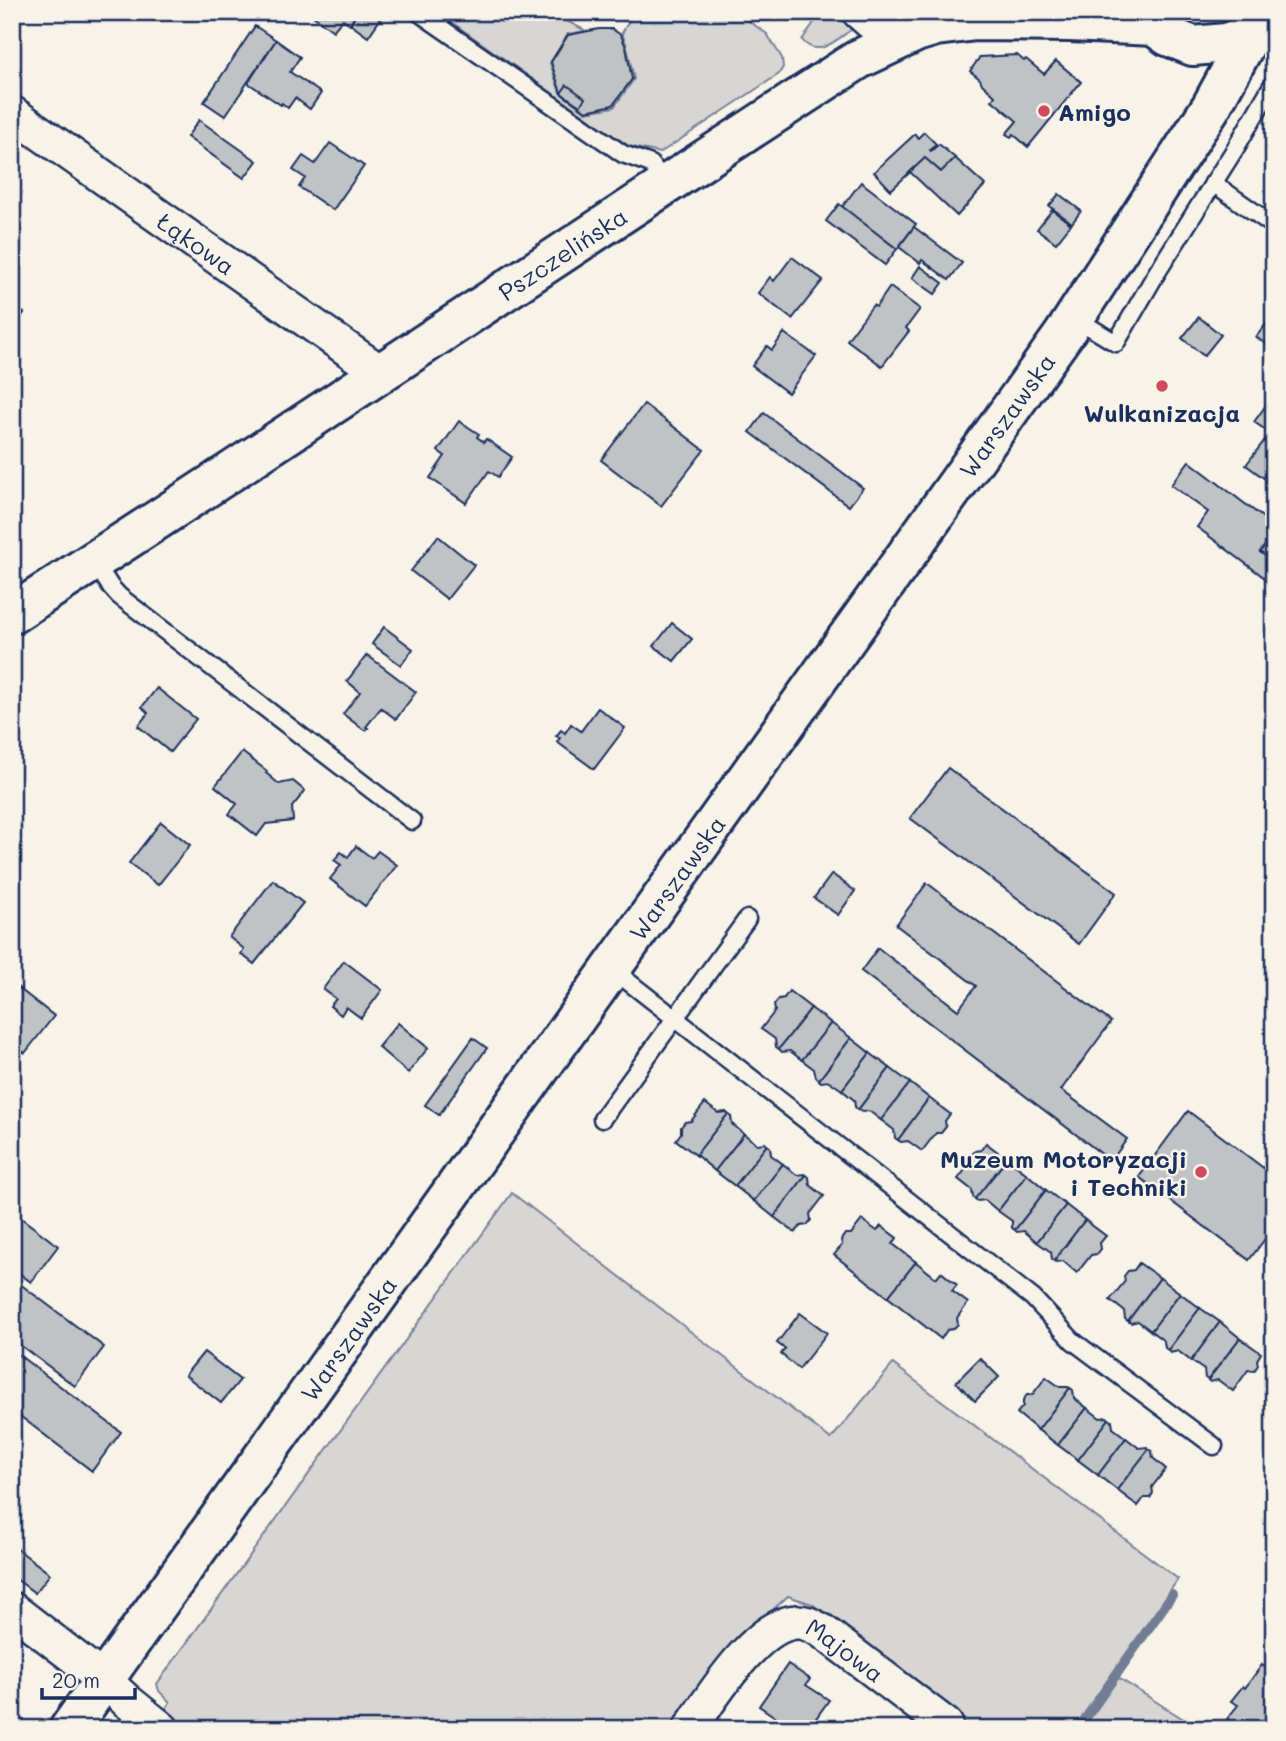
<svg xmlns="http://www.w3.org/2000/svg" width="1286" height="1741" font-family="Mali,sans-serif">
<rect width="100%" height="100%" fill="#f7f3e8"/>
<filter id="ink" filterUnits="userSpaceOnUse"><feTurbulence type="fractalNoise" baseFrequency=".0143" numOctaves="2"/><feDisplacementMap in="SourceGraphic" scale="14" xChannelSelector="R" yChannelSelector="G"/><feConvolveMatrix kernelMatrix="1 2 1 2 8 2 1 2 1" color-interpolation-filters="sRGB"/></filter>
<g filter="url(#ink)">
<g fill="#d7d6d4" stroke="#798299" stroke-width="2">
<path d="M437,12H488L502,22L508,12H550L586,31L568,34L550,63L560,93L586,112L614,107L634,79L627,46L622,33L634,12H736L767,34L782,58L783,67L779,74L660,153L628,146Z"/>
<path d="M803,12H831L854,28C838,38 818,60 802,40L815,21Z"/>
<path d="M512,1193L699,1338L831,1439L893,1364L1178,1579L1114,1675L1199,1729H953L956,1718L812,1604L788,1596L756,1625L682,1729H184L164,1711L170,1702L159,1691L157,1684Z"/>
</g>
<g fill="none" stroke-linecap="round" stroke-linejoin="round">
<path stroke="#727c95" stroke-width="10" d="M1078,1729L1172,1595"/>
</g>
<g fill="#c0c3c5" stroke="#1b2f5e" stroke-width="2">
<path d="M308,12H358L350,24L343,19L333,31Z"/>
<path d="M358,12H385L368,37L350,24Z"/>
<path d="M255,26L276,40L225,116L204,102Z"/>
<path d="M599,29H612L621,35L626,47L632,79L613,105L586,111L561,93L551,62L568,35Z"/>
<path d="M276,40L300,57L290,72L321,93L310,109L295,98L288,108L282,103L281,105L248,83Z"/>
<path d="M1017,55L1024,61L1026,59L1044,74L1056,61L1081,82L1028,147L1013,134L1011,137L1006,134L1017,121L992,100L995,96L982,84L980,79L970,71L980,57Z"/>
<path d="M567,85L585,98L580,106L561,93Z"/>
<path d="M199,120L257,161L244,178L187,137Z"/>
<path d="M924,132L936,144L930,150L931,151L939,144L955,158L941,172L925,158L891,190L874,172L915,134L918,138Z"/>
<path d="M330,143L364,166L333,210L299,187L305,178L293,170L303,156L315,164Z"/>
<path d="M925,158L941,172L955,158L985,185L957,216L910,172Z"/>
<path d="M861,182L916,224L897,249L842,207Z"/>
<path d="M1059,194L1081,211L1072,223L1049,206Z"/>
<path d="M839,204L897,249L885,265L826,221Z"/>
<path d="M1052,210L1071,224L1056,243L1037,229Z"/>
<path d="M914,227L962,263L949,280L922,260L920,263L899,247Z"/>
<path d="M792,257L823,280L792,319L758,293L770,277L774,281Z"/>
<path d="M920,266L943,283L935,294L912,278Z"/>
<path d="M890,287L920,309L906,328L909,331L882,366L847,340L873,305L876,307Z"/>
<path d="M12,305L24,313L12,330Z"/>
<path d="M1274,314V350L1256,337Z"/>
<path d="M1199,317L1221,335L1204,356L1182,338Z"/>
<path d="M784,333L816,356L788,393L752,366L767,346L772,350Z"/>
<path d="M1274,394V464L1264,478L1246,465L1270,433L1254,422Z"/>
<path d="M644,404L704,450L661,506L601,460Z"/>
<path d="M764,413L863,488L849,506L750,432Z"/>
<path d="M459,421L479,434L477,437L484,442L486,439L512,457L498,477L489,471L466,503L430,478L445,456L438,451Z"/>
<path d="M1189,461L1274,526V534L1260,552L1274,562V566L1265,578L1197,527L1208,512L1171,485Z"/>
<path d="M1274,464V485L1264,478Z"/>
<path d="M1274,534V562L1260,552Z"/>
<path d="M438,536L474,565L447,599L411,571Z"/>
<path d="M672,623L692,639L674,661L654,646Z"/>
<path d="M384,627L413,649L401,665L372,644Z"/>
<path d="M367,655L416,692L396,719L381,708L366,727L368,728L366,730H364L343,714L360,692L347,681Z"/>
<path d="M157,688L196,719L170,752L138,726L148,713L142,707Z"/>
<path d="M598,708L625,728L594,769L557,742L560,738L556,736L561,730L565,733L571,724L581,731Z"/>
<path d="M242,752L267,771L266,773L279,784L293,781L305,791L292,807L293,821L266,824L257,836L229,814L237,804L215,786Z"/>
<path d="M948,768L1116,893L1079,944L910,818Z"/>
<path d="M1274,795V813L1265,807Z"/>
<path d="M161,822L190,845L158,885L129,863Z"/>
<path d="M356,846L372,858L378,851L397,865L365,906L330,879L341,865L334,860L341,852L348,857Z"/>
<path d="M832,874L855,891L838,915L814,898Z"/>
<path d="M273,880L303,903L254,964L241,954L244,949L229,937Z"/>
<path d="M927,883L1111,1022L1061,1090L1127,1139L1111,1161L861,971L878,948L958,1010L976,986L896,925Z"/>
<path d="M344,961L382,990L361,1018L346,1007L341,1015L330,1006L336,999L323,989Z"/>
<path d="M12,983L54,1016L25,1053L12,1044Z"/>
<path d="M789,991L811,1008L779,1049L776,1047L775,1039L761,1029L775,1011L774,1005L779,999L784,998Z"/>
<path d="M811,1008L831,1023L802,1060L790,1051L782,1052L779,1049Z"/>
<path d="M398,1023L428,1048L408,1073L378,1047Z"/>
<path d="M831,1023L851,1038L819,1080L816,1077L814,1069L802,1060Z"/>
<path d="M473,1038L487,1048L439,1115L425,1105Z"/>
<path d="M851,1038L870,1053L842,1090L829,1081L821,1082L819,1080Z"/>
<path d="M870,1053L890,1068L858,1110L855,1107L854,1100L842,1090Z"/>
<path d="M890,1068L910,1083L881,1120L869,1111L862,1112L858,1110Z"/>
<path d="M910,1083L929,1098L898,1140L895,1138L894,1130L881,1120Z"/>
<path d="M929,1098L950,1114L945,1121L946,1127L941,1133H936L922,1151L908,1141L901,1142L898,1140Z"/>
<path d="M705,1103L718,1113L726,1112L728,1114L696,1155L676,1140L681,1133V1127L685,1122L691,1121Z"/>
<path d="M1188,1111L1274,1176V1227L1249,1260L1139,1177Z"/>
<path d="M728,1114L731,1116L732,1124L744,1134L715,1171L696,1155Z"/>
<path d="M744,1134L757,1144L765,1143L767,1145L735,1186L715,1171Z"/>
<path d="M986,1143L1007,1159L975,1199L973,1197L972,1190L958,1179L972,1161L971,1156L975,1151L981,1150Z"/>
<path d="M767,1145L770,1147L771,1155L783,1164L754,1201L735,1186Z"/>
<path d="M1007,1159L1027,1174L998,1211L985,1200L978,1201L975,1199Z"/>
<path d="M783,1164L797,1175L804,1174L806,1175L774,1217L754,1201Z"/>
<path d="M1027,1174L1046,1190L1015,1230L1012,1228V1221L998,1211Z"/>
<path d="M806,1175L809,1177L810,1185L824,1196L810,1214L811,1220L807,1225L801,1226L795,1233L774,1217Z"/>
<path d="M1046,1190L1066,1205L1037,1242L1024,1231L1017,1232L1015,1230Z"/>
<path d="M1066,1205L1085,1220L1054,1261L1052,1259L1051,1252L1037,1242Z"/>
<path d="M12,1211L58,1246L31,1282L12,1268Z"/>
<path d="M862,1220L877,1231L881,1226L897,1238L893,1244L916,1262L888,1297L834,1255L842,1245L841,1240L845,1234H851Z"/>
<path d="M1085,1220L1106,1236L1100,1243L1101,1249L1097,1254L1091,1255L1077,1273L1063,1261L1056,1262L1054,1261Z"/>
<path d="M916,1262L936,1278L941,1272L957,1285L952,1291L968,1303L957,1318L958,1324L953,1329L947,1330L941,1339L888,1297Z"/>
<path d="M1139,1263L1160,1278L1128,1321L1125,1319L1124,1311L1110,1300L1125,1281L1124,1276L1128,1271L1134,1270Z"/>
<path d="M12,1278L104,1347L75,1386L12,1339Z"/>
<path d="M1160,1278L1180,1293L1151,1331L1138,1321L1131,1323L1128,1321Z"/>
<path d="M1180,1293L1200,1308L1168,1350L1165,1348L1164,1341L1151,1331Z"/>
<path d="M1200,1308L1220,1322L1191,1361L1178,1351L1170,1353L1168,1350Z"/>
<path d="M800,1313L827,1333L799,1369L781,1354L785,1349L777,1343Z"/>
<path d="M1220,1322L1240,1338L1208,1380L1205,1378L1204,1370L1191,1361Z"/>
<path d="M1240,1338L1261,1353L1257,1360L1258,1365L1254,1371L1248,1370L1233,1391L1218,1380L1210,1382L1208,1380Z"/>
<path d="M12,1350L121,1432L92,1471L12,1410Z"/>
<path d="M204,1352L240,1380L221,1403L185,1375Z"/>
<path d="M980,1358L999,1377L975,1401L956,1382Z"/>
<path d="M1046,1377L1060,1387H1068L1070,1388L1038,1430L1017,1413L1023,1406V1400L1027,1395H1032Z"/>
<path d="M1070,1388L1073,1390L1074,1398L1087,1408L1058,1445L1038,1430Z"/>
<path d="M1087,1408L1100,1418L1107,1417L1109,1419L1078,1460L1058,1445Z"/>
<path d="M1109,1419L1112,1421L1113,1428L1126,1438L1098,1475L1078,1460Z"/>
<path d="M1126,1438L1139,1448L1147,1447L1149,1449L1117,1490L1098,1475Z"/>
<path d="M1149,1449L1152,1451L1153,1458L1166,1469L1152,1487L1153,1493L1150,1498H1144L1138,1506L1117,1490Z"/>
<path d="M12,1545L50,1574L35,1593L12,1576Z"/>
<path d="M788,1664L810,1679L806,1685L829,1700L809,1728L801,1722L796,1729H793L759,1706Z"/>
<path d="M1262,1665L1274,1674V1718L1268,1726L1269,1729H1239L1227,1719L1238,1705L1231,1701L1243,1686L1245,1688Z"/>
</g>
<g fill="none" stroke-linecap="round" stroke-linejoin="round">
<defs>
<g id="service">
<path d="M418,12L623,154L651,164L666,184"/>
<path d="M1213,183L1274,226"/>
<path d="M1075,318L1116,343L1156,274L1235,149L1274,82"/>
<path d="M94,561L110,586L119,596L412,821"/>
<path d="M612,969L1033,1298L1073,1341L1214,1446"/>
<path d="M602,1119L747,919"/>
</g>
<g id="minor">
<path d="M859,12L893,42"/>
<path id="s1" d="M12,113L380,372"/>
<path d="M12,1609L104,1680L127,1701L162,1729"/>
<path id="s2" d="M690,1729C710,1699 757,1624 796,1622C806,1621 814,1627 822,1631L946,1725"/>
</g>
<g id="secondary">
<path id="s3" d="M12,614C296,432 575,242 859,59L916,32L936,26L976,21L1070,22L1154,26L1168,36L1193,46L1226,43L1234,40L1256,26"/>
<path id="s4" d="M69,1729L1064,334L1211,107L1263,12"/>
</g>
</defs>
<use href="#service" stroke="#1b2f5e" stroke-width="21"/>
<use href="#minor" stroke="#1b2f5e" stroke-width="38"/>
<use href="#secondary" stroke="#1b2f5e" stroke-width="44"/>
<use href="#service" stroke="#f7f3e8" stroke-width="16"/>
<use href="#minor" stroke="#f7f3e8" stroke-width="33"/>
<use href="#secondary" stroke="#f7f3e8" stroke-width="38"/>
</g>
</g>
<g fill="#d1495b" stroke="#f7f3e8" stroke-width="2.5">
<circle cx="1044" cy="111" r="7"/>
<circle cx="1162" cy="386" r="7"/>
<circle cx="1201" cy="1172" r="7"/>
</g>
<g text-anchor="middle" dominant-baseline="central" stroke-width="5" stroke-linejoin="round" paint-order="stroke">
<g font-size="24" font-weight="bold" fill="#1b2f5e" stroke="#f7f3e8" text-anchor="start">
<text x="1058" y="111">Amigo</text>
<text x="1162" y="412" text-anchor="middle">Wulkanizacja</text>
<text x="1187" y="1158" text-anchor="end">Muzeum Motoryzacji<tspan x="1187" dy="28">i Techniki</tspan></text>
</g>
<g font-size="24" fill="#1b2f5e" stroke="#f7f3e8">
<text stroke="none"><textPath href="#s1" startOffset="226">Łąkowa</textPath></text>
<text stroke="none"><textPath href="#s3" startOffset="658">Pszczelińska</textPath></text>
<text stroke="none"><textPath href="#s4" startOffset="1614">Warszawska</textPath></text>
<text stroke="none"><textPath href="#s4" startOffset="1046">Warszawska</textPath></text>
<text stroke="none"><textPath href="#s4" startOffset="480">Warszawska</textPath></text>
<text stroke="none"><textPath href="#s2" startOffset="212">Majowa</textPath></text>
</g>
</g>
<rect width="1286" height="1741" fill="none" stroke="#f7f3e8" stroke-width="42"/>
<rect x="21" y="21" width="1244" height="1699" fill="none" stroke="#1b2f5e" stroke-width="2.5" filter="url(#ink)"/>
<path d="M42 1688v10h93v-10" fill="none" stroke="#1b2f5e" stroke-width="3.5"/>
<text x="52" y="1688" font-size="21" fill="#1b2f5e" stroke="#f7f3e8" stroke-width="5" paint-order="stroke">20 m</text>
</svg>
